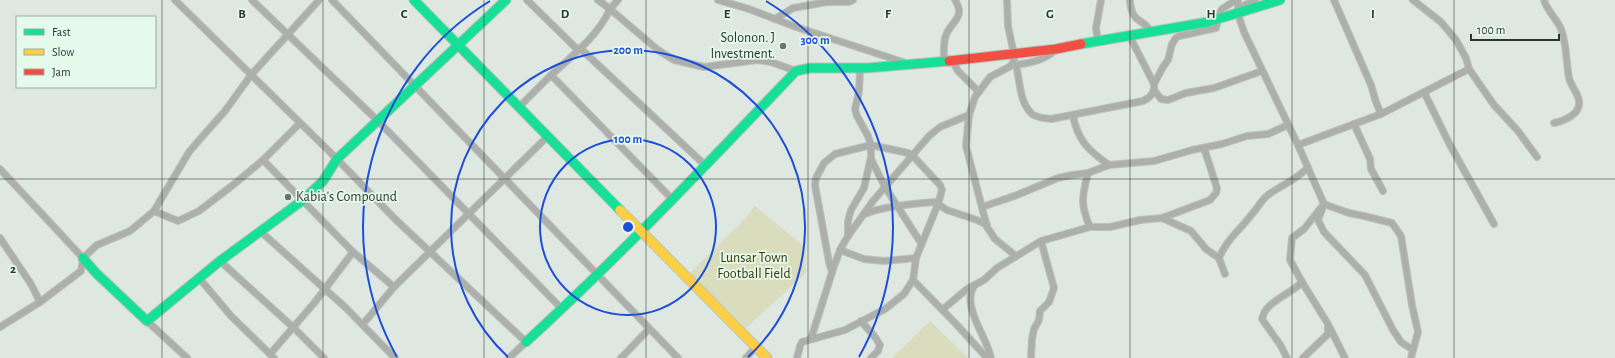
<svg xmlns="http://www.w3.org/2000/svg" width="1615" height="358" font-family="'Alegreya Sans',sans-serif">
<rect width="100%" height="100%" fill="#dee8e1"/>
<g fill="#dadcbe">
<path d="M755,206L806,248V273L746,328L689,274L746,218Z"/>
<path d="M930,321L968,358H892Z"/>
</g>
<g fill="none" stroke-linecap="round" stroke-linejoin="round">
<defs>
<g id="street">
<path d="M175,0L337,159L395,219L526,342L509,358"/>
<path d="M252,0L378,121L562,309"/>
<path d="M332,0L678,358"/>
<path d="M527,0L578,50"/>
<path d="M598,0L610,9L618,0"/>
<path d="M718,0L749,9L796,27L909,64"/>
<path d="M1007,0L1008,26L1014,54V60L1011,66L990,77L975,97L969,115L966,146L987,227L995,239L1016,256"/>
<path d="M1130,0C1131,25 1146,19 1150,31"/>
<path d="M1238,0V14L1244,32L1298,145L1324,204L1349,213L1364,216L1392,223L1401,236L1412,305L1418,332L1413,350"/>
<path d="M1334,0L1371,85L1376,102L1381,114"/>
<path d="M1413,0L1441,22L1456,40L1466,58L1469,69L1494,105L1518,131L1537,157"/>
<path d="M1544,0C1547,11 1557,19 1561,29C1567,45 1566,62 1569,78C1571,86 1578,93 1579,101C1581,114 1564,121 1554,123"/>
<path d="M1239,8L1255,0"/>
<path d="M775,19L793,8L827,2H849L853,0"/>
<path d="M1098,41L1096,28L1101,0"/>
<path d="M580,48L706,166"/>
<path d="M952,60L958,71L979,92"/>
<path d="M944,61C944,52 943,42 946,35C952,20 966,18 955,0"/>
<path d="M1012,65C1027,64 1046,60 1056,49"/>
<path d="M1016,65C1020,80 1019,102 1032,114C1037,118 1045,118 1051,119L1143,101C1150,98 1155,93 1154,84L1129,35"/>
<path d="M1154,84L1163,67L1168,60L1172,44L1176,38L1179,36L1216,28L1219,15L1222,9L1236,0"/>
<path d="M1154,90L1161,99L1168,100L1186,93L1214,88L1262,71"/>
<path d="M1424,92L1450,145L1494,224"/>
<path d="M519,107L551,75"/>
<path d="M1073,116C1078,141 1089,151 1109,165"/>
<path d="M1354,124L1370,159L1371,169L1383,191"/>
<path d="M1298,145L1381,114L1469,69"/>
<path d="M871,159L885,187L921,243"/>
<path d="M263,160L353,252L394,287"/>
<path d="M0,169L83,258L97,245L130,231L154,211L189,152L201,138L225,111L251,75L319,0"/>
<path d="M1088,173C1082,197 1080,204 1090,227"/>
<path d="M673,200L551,75C572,56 598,36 610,9L658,50L674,60L704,67L757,60L771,62L796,71"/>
<path d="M982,207L1017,195L1058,178L1072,175L1088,173L1109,165L1154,161L1192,150L1222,144L1247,136L1268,134L1288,125"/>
<path d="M154,211L178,221L199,211L233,185L263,160L300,123"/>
<path d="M865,214C879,207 918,203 935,202L947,210L977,220L987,225"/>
<path d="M1162,218L1191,231L1206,249L1219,258"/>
<path d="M260,231L345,307L395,358"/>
<path d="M848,236V221L851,210L864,188L871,157V145L868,136L857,116L855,109L859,92L860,68"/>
<path d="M0,238L31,284L40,302"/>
<path d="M840,250L864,259L884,261L916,258"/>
<path d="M220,261L294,328L324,358"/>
<path d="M1225,274L1219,258C1227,239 1240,230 1252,214C1258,208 1261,200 1268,195C1281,185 1297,180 1308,167"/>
<path d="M200,279L231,316L274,358"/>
<path d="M913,280L957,325L987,358"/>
<path d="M1302,282L1328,324V334L1303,358"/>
<path d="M974,286C961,306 987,337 991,358"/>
<path d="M942,310L967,289L984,280L997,268L1041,241L1090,227H1110L1140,220L1162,218L1210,200L1216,193L1217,188L1204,148"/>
<path d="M147,321L187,358"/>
<path d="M861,321L875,337L880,345L878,351L871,358"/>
<path d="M363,324L394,287L548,136"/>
<path d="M0,327L40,302L81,271L83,258"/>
<path d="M1330,328L1345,358"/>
<path d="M811,339L834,266L841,248L848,236L873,201L929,136L940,127L969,115"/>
<path d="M271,353L315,302L353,252"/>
<path d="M621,358L649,329"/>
<path d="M746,358L756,347"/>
<path d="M797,358L800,346L802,342L845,330L885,309L904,294L913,280L916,258L938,204L942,190L940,185L912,155L908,153L871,145L835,154L824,163L816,178L815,185L829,262L832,272"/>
<path d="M1031,358L1032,339L1034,329L1039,320L1040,311L1049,302L1054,288L1041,241"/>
<path d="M1287,358L1281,346L1262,319C1263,316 1264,312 1266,310C1273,299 1292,293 1302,282L1290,260L1292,238L1304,229L1324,204L1318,220L1324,232L1365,275L1393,330L1401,342L1413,350L1411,358"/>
</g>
<g id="fast">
<path d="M414,0L620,210"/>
<path d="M1081,44L1208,22L1280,0"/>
<path d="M83,258L96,273L147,321L220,261L303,200L323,181L337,159L506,0"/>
<path d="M526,342C620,256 708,163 796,71L810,68H867L949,61"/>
</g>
<path id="slow" d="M620,210L767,358"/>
<path id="jam" d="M949,61L1056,49L1081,44"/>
</defs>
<use href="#street" stroke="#bbc3be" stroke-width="8"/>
<use href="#fast" stroke="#bbc3be" stroke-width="11"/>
<use href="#slow" stroke="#bbc3be" stroke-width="11"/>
<use href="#jam" stroke="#bbc3be" stroke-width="11"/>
<use href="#street" stroke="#adafac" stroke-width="6"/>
<use href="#fast" stroke="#16e098" stroke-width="9"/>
<use href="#slow" stroke="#ffcf43" stroke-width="9"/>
<use href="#jam" stroke="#f24e42" stroke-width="9"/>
</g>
<path fill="none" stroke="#2d352f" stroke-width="1" stroke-opacity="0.55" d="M162,0V358M323,0V358M484,0V358M646,0V358M808,0V358M969,0V358M1130,0V358M1292,0V358M1454,0V358M0,179H1615"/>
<g fill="none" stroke="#1d4ed8" stroke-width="2">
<circle cx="628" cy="227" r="88"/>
<path d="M508 357A177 177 0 1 1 748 357"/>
<path d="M397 357A265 265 0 0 1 490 1M766 1A265 265 0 0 1 859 357"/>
</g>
<g fill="#6b746d" stroke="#e6faec" stroke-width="1.5">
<circle cx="783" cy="46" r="4"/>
<circle cx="288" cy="197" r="4"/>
</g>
<g text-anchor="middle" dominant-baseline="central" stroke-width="3.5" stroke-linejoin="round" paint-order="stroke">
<g font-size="14" fill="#2d352f" stroke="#e6faec" text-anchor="end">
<text x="775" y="38">Solonon. J<tspan x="775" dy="16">Investment.</tspan></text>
<text x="296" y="197" text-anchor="start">Kabia's Compound</text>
</g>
<g font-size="14" fill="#3a3508" stroke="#e6faec">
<text x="754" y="258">Lunsar Town<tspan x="754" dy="16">Football Field</tspan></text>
</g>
</g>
<g font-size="13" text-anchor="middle" font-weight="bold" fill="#2d352f" stroke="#e6faec" stroke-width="3.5" stroke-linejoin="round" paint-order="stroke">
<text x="242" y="18">B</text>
<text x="404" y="18">C</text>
<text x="565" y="18">D</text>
<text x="727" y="18">E</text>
<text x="888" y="18">F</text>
<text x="1050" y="18">G</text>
<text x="1211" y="18">H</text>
<text x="1373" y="18">I</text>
<text x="13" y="273">2</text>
</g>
<circle cx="628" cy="227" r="6" fill="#1d4ed8" stroke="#e6faec" stroke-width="2"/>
<g font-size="12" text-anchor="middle" font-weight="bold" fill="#1d4ed8" stroke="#e6faec" stroke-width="3.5" stroke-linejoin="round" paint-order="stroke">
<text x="815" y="44">300 m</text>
<text x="628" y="54">200 m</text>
<text x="628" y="143">100 m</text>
</g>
<rect x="16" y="16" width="140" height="72" fill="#e6faec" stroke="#9caba0"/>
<rect x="24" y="29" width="20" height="6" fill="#16e098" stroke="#9caba0"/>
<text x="52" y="36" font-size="12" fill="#2d352f">Fast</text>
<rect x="24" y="49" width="20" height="6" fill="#ffcf43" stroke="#9caba0"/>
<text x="52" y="56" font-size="12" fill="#2d352f">Slow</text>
<rect x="24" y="69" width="20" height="6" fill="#f24e42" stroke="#9caba0"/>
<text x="52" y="76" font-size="12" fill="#2d352f">Jam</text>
<path d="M1471 34v6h88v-6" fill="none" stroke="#2d352f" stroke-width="2"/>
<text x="1477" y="34" font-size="12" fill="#2d352f" stroke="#e6faec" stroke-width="3" paint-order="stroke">100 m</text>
</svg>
